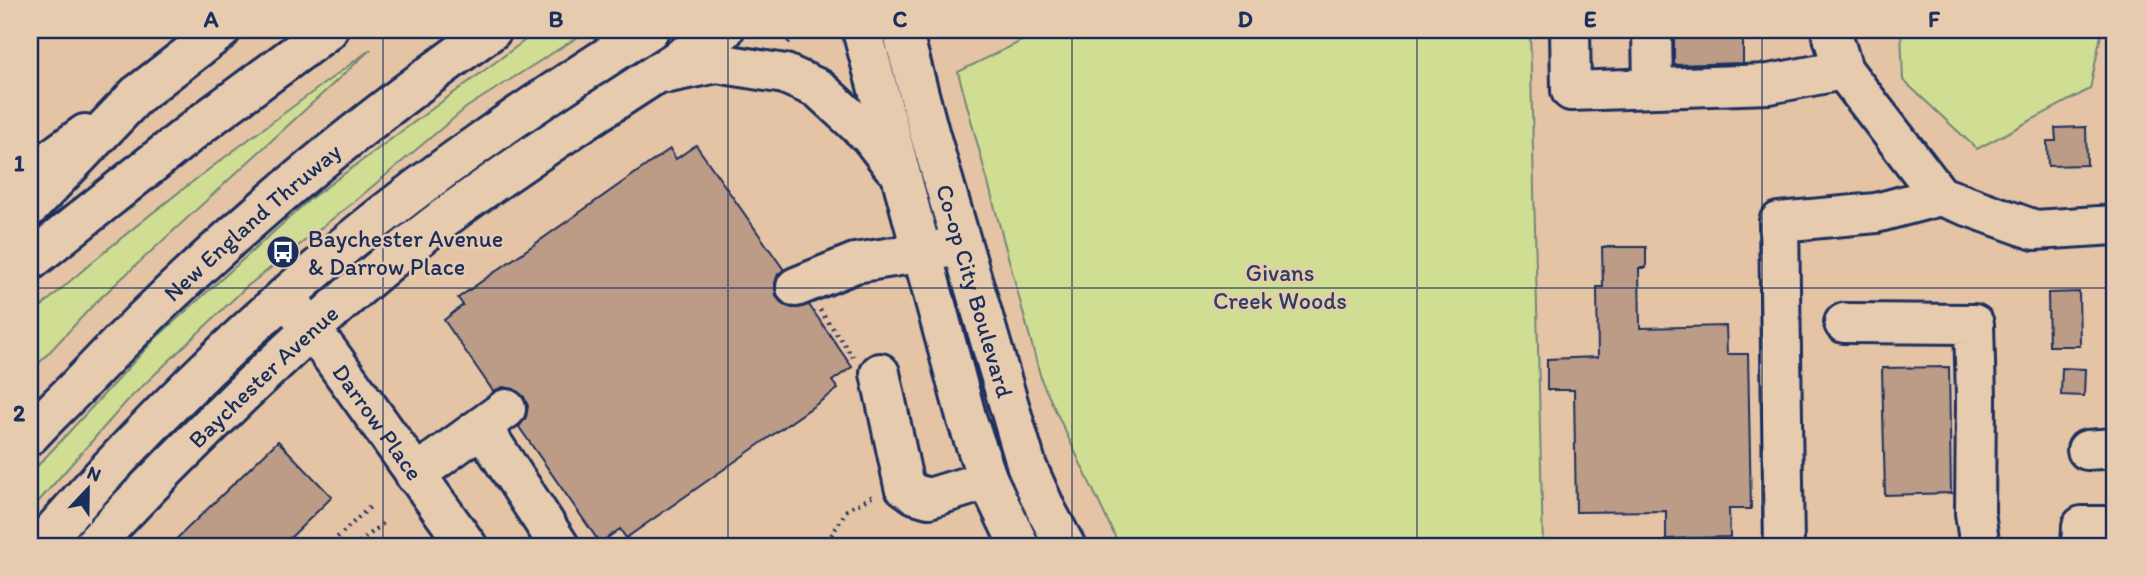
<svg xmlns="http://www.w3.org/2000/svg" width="2145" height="577" font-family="Itim,sans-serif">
<rect width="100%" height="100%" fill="#e5c4a5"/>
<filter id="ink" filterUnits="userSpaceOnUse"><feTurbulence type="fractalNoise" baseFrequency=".0143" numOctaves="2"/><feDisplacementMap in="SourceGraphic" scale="14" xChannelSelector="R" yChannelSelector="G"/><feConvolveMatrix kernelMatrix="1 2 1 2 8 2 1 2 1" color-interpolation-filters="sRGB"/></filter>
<g filter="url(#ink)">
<g fill="#cfde92" stroke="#758678" stroke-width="2">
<path d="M539,30H589L467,107L355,201L245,288L128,400L30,511V474L155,339L310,199Z"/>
<path d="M1044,30H1530L1543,547H1120L1042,382L958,72Z"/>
<path d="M1901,30H2102L2090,89L1977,149L1903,80Z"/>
<path d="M371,49L95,303L30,373V317C136,219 255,135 371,49Z"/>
</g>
<g fill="#bc9c87" stroke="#1b2f5e" stroke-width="2">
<path d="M1674,30H1743V63L1674,65Z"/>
<path d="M2086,127L2087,165L2048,166L2047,141H2056L2055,128Z"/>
<path d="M696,145L784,270L778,274L775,283L776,296L783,305L792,308L809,305L852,367L832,381L838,389L626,538L620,529L600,543L519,427L526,417L528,406L524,397L514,389L503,387L493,391L444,320L463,305L458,298L670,149L676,159Z"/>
<path d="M1602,247H1646V268H1639L1640,328L1726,326L1727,354H1748L1751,509H1729L1730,537L1666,539V511L1576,512L1574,390H1547V359L1598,357L1597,287H1603Z"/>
<path d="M2079,292L2080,346H2049L2048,293Z"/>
<path d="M1949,367L1951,493L1885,495L1882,368Z"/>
<path d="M2062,368L2085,369L2084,396L2061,395Z"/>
<path d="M278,441L332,497L281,547H168Z"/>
</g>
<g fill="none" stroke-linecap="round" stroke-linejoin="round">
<defs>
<g id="minor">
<path d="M1570,30L1571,91L1769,84L1843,70"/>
<path d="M1652,30L1653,88"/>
<path d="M1831,30L1843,70L1940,196L2035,230L2115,225"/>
<path d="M30,174L85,134"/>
<path d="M796,287L855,263L956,247"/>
<path id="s1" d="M286,296L332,357L468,547"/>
<path d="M1844,323L1974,324L1976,398L1975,513L1980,547"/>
<path d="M880,373L904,486L915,494L929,498L988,480"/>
<path d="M482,427L560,547"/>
<path d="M2087,450L2115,448"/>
<path d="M415,475L506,409"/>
<path d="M1784,547L1779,222L1876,213L1940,196"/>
<path d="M2081,547L2082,526H2115"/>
</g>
<g id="major">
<path d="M862,30L967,420L988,480L1020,547"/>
<path id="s2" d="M902,30L929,132L1027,467L1047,512L1066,547"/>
<path d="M669,73L717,63L785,74L819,89L870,136L893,166"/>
<path d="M137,95L221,30"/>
<path d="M39,547C127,445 222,349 325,262C426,176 537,101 649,30"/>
<path id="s3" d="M92,547C139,495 189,446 240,396C309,330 379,266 456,209C543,146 634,88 724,30"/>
</g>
<g id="highway">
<path d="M30,207L137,95"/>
<path d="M30,261L204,122L328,30"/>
<path id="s4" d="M30,435C46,417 65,400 82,382C206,251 344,135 492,30"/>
</g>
</defs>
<use href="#minor" stroke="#1b2f5e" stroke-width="44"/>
<use href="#major" stroke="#1b2f5e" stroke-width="44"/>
<use href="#highway" stroke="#1b2f5e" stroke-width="44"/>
<g stroke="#1b2f5e" stroke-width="4.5" stroke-dasharray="2 5" stroke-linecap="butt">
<path d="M788,43L798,30"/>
<path d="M820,310L853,357"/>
<path d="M327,547L373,504"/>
<path d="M354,547L385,522"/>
<path d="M618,547L625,543"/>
<path d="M824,547L847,510L875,495"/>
</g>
<use href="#minor" stroke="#e7cbae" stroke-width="38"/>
<use href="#major" stroke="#e7cbae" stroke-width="38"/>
<use href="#highway" stroke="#e7cbae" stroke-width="38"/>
</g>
</g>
<path fill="none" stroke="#1b2f5e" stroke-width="2" stroke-opacity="0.55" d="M383,30V547M728,30V547M1072,30V547M1417,30V547M1762,30V547M30,288H2115"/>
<defs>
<symbol id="bus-disc" viewBox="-11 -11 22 22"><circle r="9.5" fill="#1b2f5e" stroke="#e7cbae"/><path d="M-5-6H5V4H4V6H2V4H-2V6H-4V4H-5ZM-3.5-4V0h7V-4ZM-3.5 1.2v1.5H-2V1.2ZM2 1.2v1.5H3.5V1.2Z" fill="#fff"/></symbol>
</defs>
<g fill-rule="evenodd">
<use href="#bus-disc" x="264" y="233" width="38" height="38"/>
</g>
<g text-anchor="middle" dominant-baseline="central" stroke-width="5" stroke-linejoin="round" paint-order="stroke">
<g font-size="24" fill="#1b2f5e" stroke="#e7cbae">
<text stroke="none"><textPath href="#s4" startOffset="308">New England Thruway</textPath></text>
<text stroke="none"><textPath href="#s2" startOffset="271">Co-op City Boulevard</textPath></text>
<text stroke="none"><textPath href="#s3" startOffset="242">Baychester Avenue</textPath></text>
<text stroke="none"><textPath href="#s1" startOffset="156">Darrow Place</textPath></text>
</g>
<g font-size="24" fill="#1b2f5e" stroke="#e7cbae" text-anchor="start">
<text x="308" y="238">Baychester Avenue<tspan x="308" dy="28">&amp; Darrow Place</tspan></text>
</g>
<g font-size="24" fill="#2d4063" stroke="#e7cbae">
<text x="1280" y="272">Givans<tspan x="1280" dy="28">Creek Woods</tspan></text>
</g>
</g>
<rect width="2145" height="577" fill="none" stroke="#e7cbae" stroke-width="77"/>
<g transform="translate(88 489) rotate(22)" stroke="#e7cbae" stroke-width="5" paint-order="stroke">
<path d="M0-5L12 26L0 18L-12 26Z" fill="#1b2f5e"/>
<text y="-10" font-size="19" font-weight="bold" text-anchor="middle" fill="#1b2f5e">N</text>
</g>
<rect x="38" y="38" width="2068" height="500" fill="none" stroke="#1b2f5e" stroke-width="2.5"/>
<g font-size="23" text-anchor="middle" font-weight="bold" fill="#1b2f5e">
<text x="211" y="27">A</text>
<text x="556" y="27">B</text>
<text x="900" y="27">C</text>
<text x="1245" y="27">D</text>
<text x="1590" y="27">E</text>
<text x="1934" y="27">F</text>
<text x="19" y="171">1</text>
<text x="19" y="421">2</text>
</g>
</svg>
